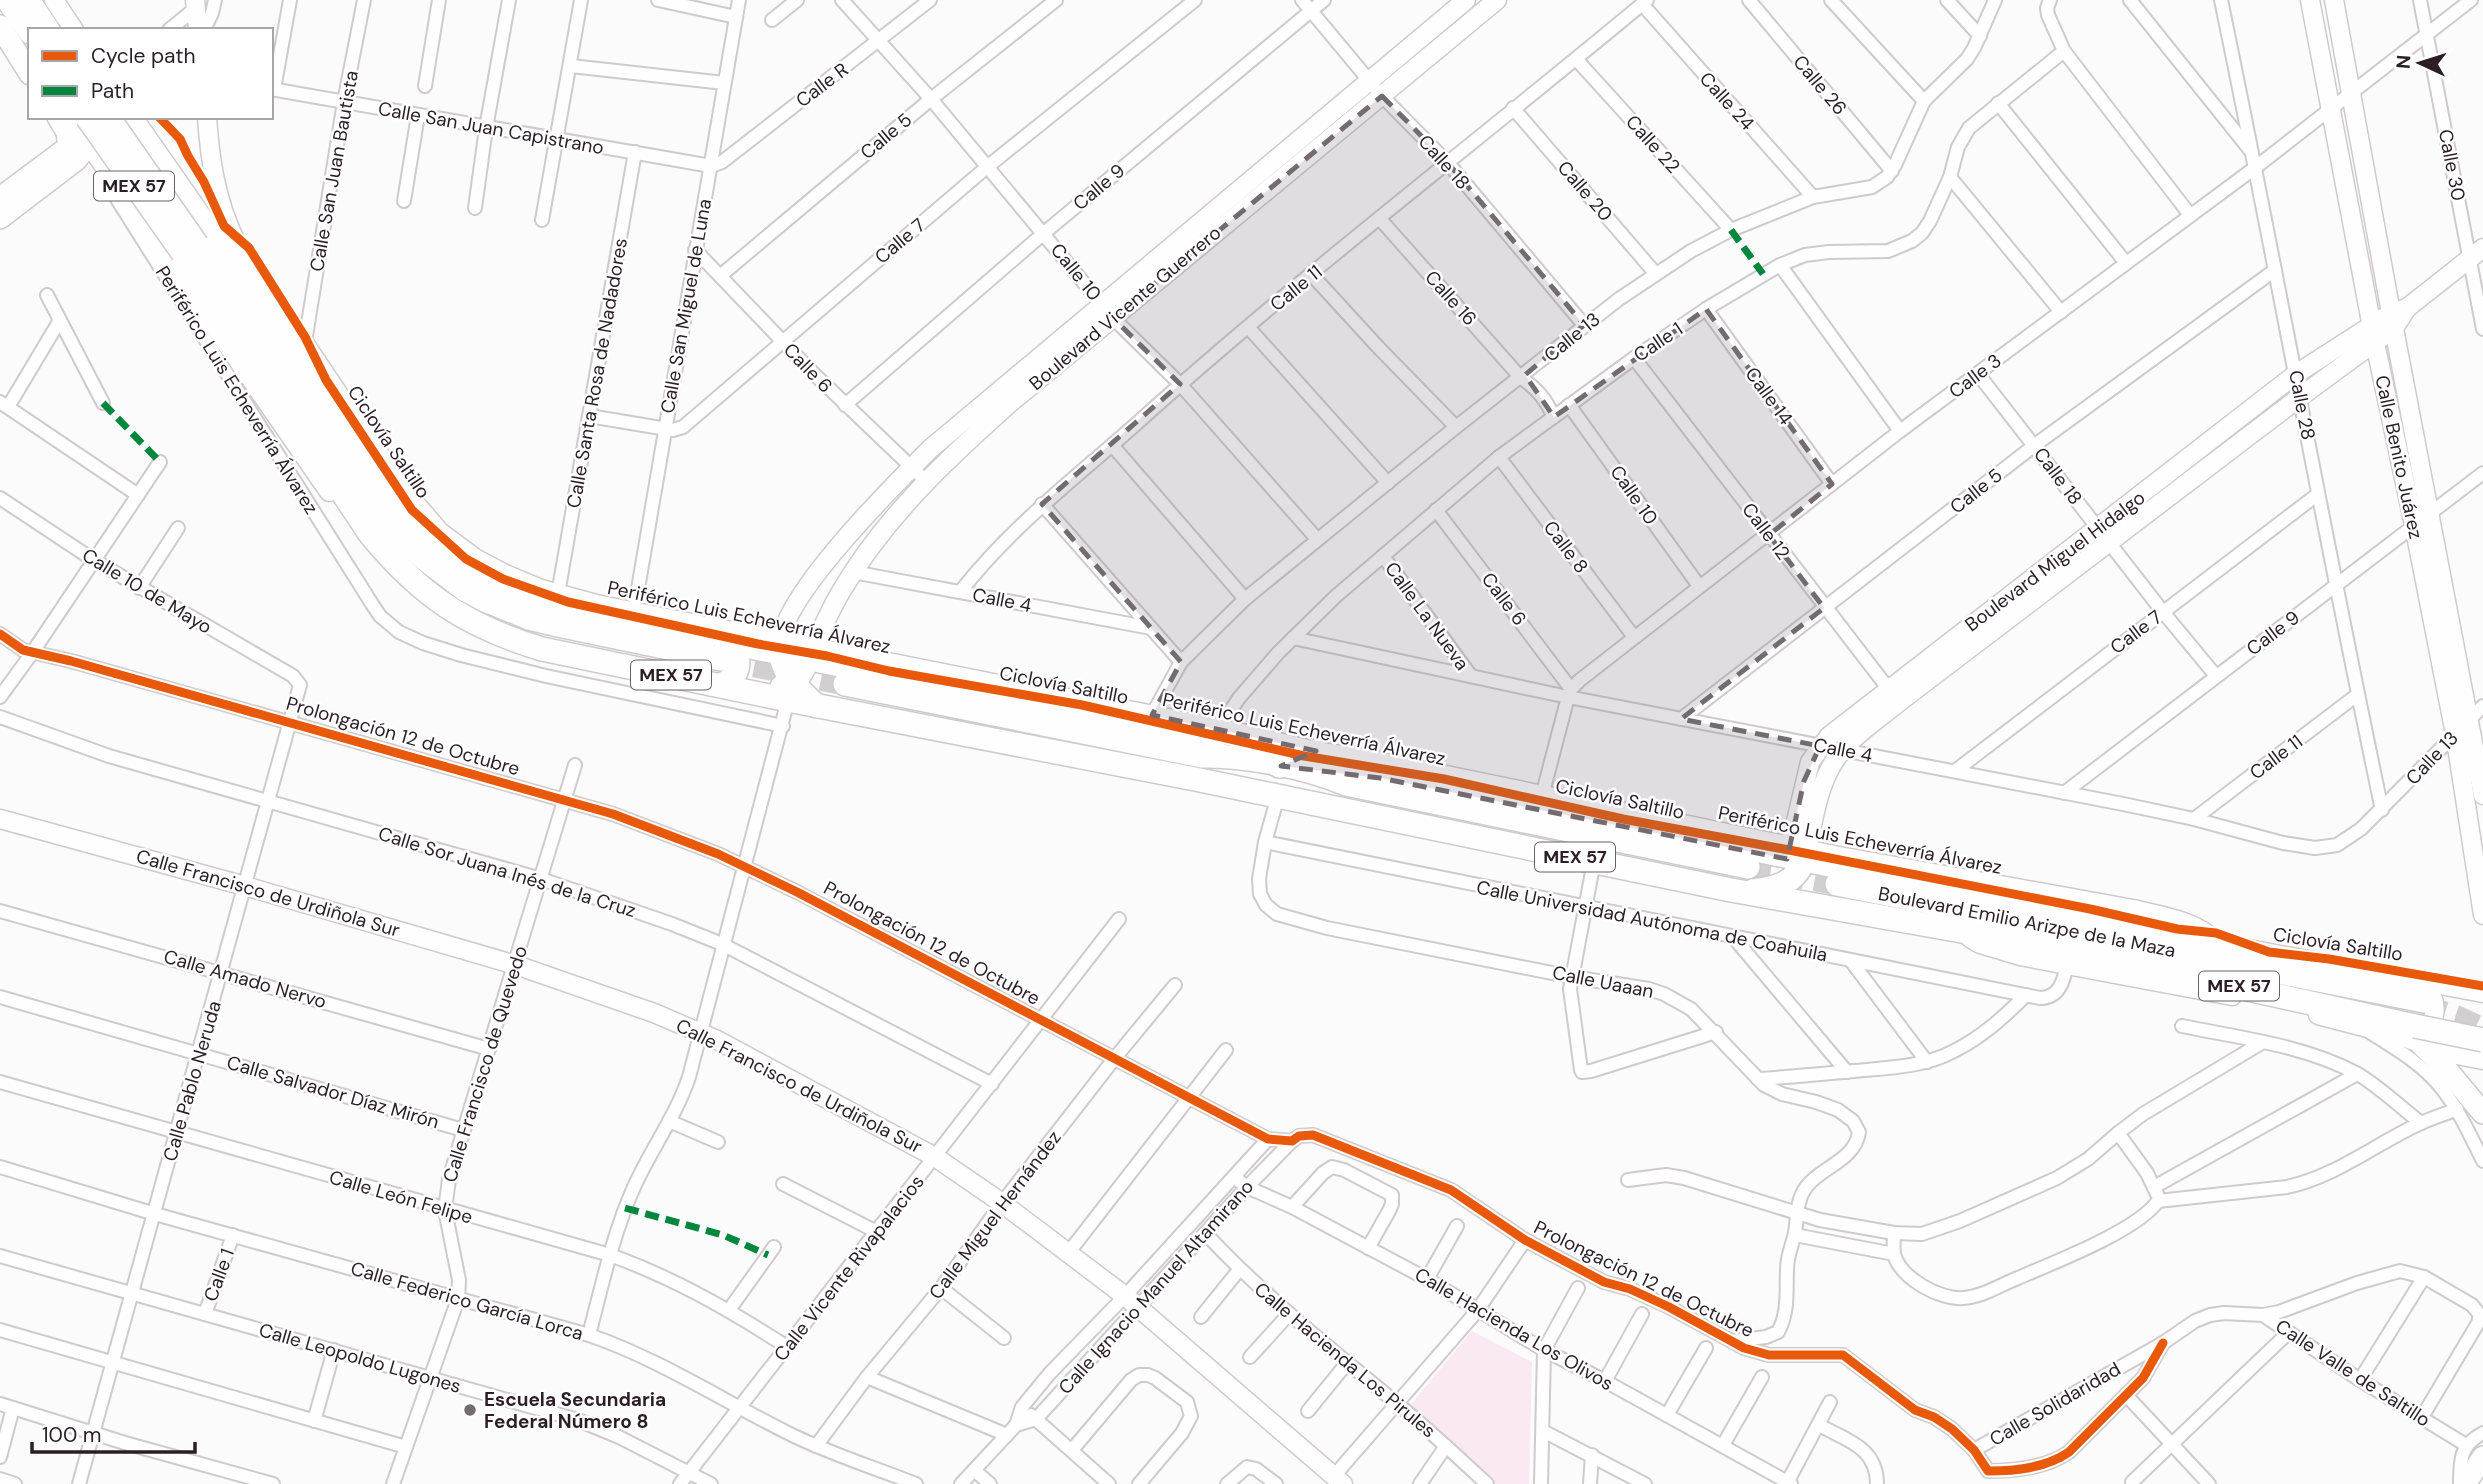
<svg xmlns="http://www.w3.org/2000/svg" width="2483" height="1484" font-family="'DM Sans',sans-serif">
<rect width="100%" height="100%" fill="#fbfbfb"/>
<path fill="#fae8f3" d="M1472,1331L1532,1362L1529,1484H1491L1408,1408Z"/>
<g fill="none" stroke-linecap="round" stroke-linejoin="round">
<g stroke="#d1cfd0" stroke-width="23" stroke-dasharray="23 11" stroke-linecap="butt">
<path d="M721,659L845,684"/>
<path d="M1748,867L1837,884"/>
<path d="M2423,1006L2457,1017L2483,1029"/>
</g>
<defs>
<g id="street">
<path d="M658,0L736,17"/>
<path d="M842,0L931,99L1113,318L1180,384L1317,539"/>
<path d="M1302,0L1382,96L1448,163L1584,325"/>
<path d="M1749,0L1892,171"/>
<path d="M1831,0L1924,101"/>
<path d="M1947,0L1980,36"/>
<path d="M2050,0L2047,8L2048,15L2064,51L2190,215"/>
<path d="M2130,0L2250,150"/>
<path d="M2221,0C2277,270 2325,541 2382,810"/>
<path d="M2420,0L2483,329"/>
<path d="M1642,4L1813,197"/>
<path d="M772,20L797,0"/>
<path d="M169,30L196,8"/>
<path d="M204,30L212,13L215,0"/>
<path d="M1576,59L1731,230"/>
<path d="M571,66L724,83"/>
<path d="M425,86L439,0"/>
<path d="M271,89L711,166L722,162L930,0"/>
<path d="M274,89L290,0"/>
<path d="M1998,103L2126,263"/>
<path d="M1513,108L1656,274"/>
<path d="M1950,177L2061,312"/>
<path d="M117,199L372,604L380,616L399,632L423,643L461,655L546,676L783,726"/>
<path d="M404,201L418,115"/>
<path d="M475,208L486,128L509,0"/>
<path d="M1380,219L1521,378C1537,388 1546,400 1554,417"/>
<path d="M542,220L581,0"/>
<path d="M695,250L812,372L926,481"/>
<path d="M1780,265L1900,431"/>
<path d="M1312,275L1378,347L1456,427"/>
<path d="M720,276L931,99L1056,0"/>
<path d="M47,295L103,403"/>
<path d="M1706,309L1832,484"/>
<path d="M1248,327L1388,483"/>
<path d="M305,342L344,102L364,0"/>
<path d="M1634,358L1894,696"/>
<path d="M1978,374L2163,612L2216,676"/>
<path d="M0,402L138,495"/>
<path d="M845,405L1044,233L1324,0"/>
<path d="M1569,405L1699,586"/>
<path d="M8,407L60,320"/>
<path d="M589,416L673,430L683,427L987,167L1195,0"/>
<path d="M1112,445L1245,599"/>
<path d="M1499,457L1634,637"/>
<path d="M0,498L95,561L293,676L300,685L79,1484"/>
<path d="M1042,504L1181,662"/>
<path d="M1436,510L1571,689"/>
<path d="M1383,556L1471,676"/>
<path d="M853,572L1151,628"/>
<path d="M139,588L178,528"/>
<path d="M960,592C1012,526 1073,480 1135,425C1300,276 1477,142 1647,0"/>
<path d="M558,594L635,152"/>
<path d="M634,612L739,0"/>
<path d="M0,634L23,650L71,661L613,814L718,854L797,892L1268,1139L1292,1141L1299,1136L1313,1135L1451,1190L1525,1240L1604,1282L1630,1289L1669,1307L1744,1348L1769,1355H1843L1915,1410L1934,1417L1952,1429L1974,1450L1988,1471C2016,1471 2046,1468 2069,1452L2143,1378L2163,1343"/>
<path d="M1293,638L1568,697L2123,804L2194,819L2283,843L2315,848L2337,845L2361,829L2483,706"/>
<path d="M0,697L32,653L160,462"/>
<path d="M1152,715L1181,662L1245,599L1456,427L1619,299L1691,251L1731,230L1813,197L1872,187L1887,177L1895,165L1924,101L1967,59L1974,48L1995,0"/>
<path d="M0,717L109,756L541,879L672,924L722,944L992,1084"/>
<path d="M1681,719L2035,445L2275,270"/>
<path d="M1219,728L1239,698L1278,653L1336,596L1499,457L1634,358L1706,309L1780,265L1805,255L1829,252L1888,251L1912,241L1922,233L1930,221L1950,177L1958,147L1969,128L2064,51"/>
<path d="M1955,771L2318,494"/>
<path d="M2064,793L2483,473"/>
<path d="M1278,796L1265,842L1259,879L1260,894L1266,905L1277,914L1327,928L1572,977L1649,989L1664,994L1691,1009L1764,1085L1782,1094L1816,1102L1838,1110L1853,1121L1859,1132C1855,1163 1814,1168 1802,1194C1795,1209 1798,1223 1794,1237C1791,1248 1787,1257 1787,1269C1786,1291 1789,1312 1778,1332L1766,1337L1732,1341"/>
<path d="M1542,796L1568,697L1571,689L1580,680L1900,431L2256,167L2471,0"/>
<path d="M2194,819L2357,695"/>
<path d="M1265,842L2040,998C2059,998 2064,981 2067,964"/>
<path d="M1594,861L1570,989L1581,1070L1582,1072L1591,1071L1716,1032"/>
<path d="M0,911L489,1049"/>
<path d="M1734,938L1847,1072"/>
<path d="M1851,961L1927,1062"/>
<path d="M0,997L463,1130"/>
<path d="M2182,1026C2240,1038 2303,1045 2356,1073C2379,1086 2400,1107 2421,1123"/>
<path d="M2371,1033C2397,1049 2425,1066 2443,1090C2460,1112 2471,1137 2483,1161"/>
<path d="M1758,1079C1790,1077 1822,1074 1854,1071C1887,1068 1925,1067 1954,1051C1982,1037 2004,1017 2026,995"/>
<path d="M0,1082L610,1255C674,1278 730,1310 787,1347"/>
<path d="M669,1121L718,1142"/>
<path d="M2118,1133L2147,1173L2157,1194"/>
<path d="M0,1167L155,1214L589,1335C659,1359 720,1399 786,1432C827,1453 873,1467 916,1484"/>
<path d="M1234,1177L1247,1187L1292,1207L1427,1279L1544,1350L1605,1381L1791,1484"/>
<path d="M1628,1180L1666,1175L1684,1178L1820,1220L1894,1233L1922,1234L1960,1221L2057,1178L2088,1159L2118,1133L2143,1114L2263,1042"/>
<path d="M783,1184L877,1232"/>
<path d="M2154,1187L2357,1074"/>
<path d="M2158,1201L2287,1187C2337,1176 2375,1144 2421,1123C2432,1118 2445,1114 2457,1109"/>
<path d="M1292,1207L1323,1173L1332,1167L1344,1170L1392,1195V1204L1389,1211L1368,1248"/>
<path d="M1894,1233C1894,1239 1893,1248 1894,1254C1900,1278 1940,1300 1963,1298C1982,1297 2000,1285 2018,1278C2052,1263 2137,1231 2158,1201"/>
<path d="M1206,1234C1264,1296 1330,1348 1395,1402C1427,1428 1457,1456 1487,1484"/>
<path d="M1795,1235L1894,1254"/>
<path d="M1069,1252L1226,1050"/>
<path d="M0,1256L578,1420L619,1437L711,1484"/>
<path d="M1427,1279L1457,1226"/>
<path d="M941,1288L1004,1338"/>
<path d="M729,1310L774,1247"/>
<path d="M205,1314L233,1235"/>
<path d="M2263,1315L2360,1380L2466,1445"/>
<path d="M1201,1317L1239,1270"/>
<path d="M0,1330L406,1447"/>
<path d="M589,1335C602,1285 613,1234 634,1187C651,1149 676,1116 689,1077L788,700"/>
<path d="M1250,1357L1289,1314"/>
<path d="M867,1377L1007,1435"/>
<path d="M2360,1380L2424,1277"/>
<path d="M1605,1381L1642,1314"/>
<path d="M2126,1395L2209,1484"/>
<path d="M0,1404L125,1443L273,1484"/>
<path d="M1308,1411L1347,1363"/>
<path d="M1031,1415L1109,1484"/>
<path d="M1667,1415L1706,1348"/>
<path d="M314,1421L334,1350"/>
<path d="M1016,1425L1036,1419L1247,1187L1292,1141"/>
<path d="M1819,1425C1846,1440 1877,1447 1877,1484"/>
<path d="M1543,1431L1645,1484"/>
<path d="M1723,1445L1762,1377"/>
<path d="M816,1446L867,1377L941,1288L1002,1203L1114,1059L1175,985"/>
<path d="M1072,1450L1131,1380L1139,1375H1148L1155,1378L1187,1402L1191,1416L1182,1433L1139,1484"/>
<path d="M1974,1450L2163,1343L2195,1321L2210,1315L2224,1313L2263,1315L2279,1312L2357,1283L2400,1271L2424,1277L2472,1305L2480,1315L2478,1323L2422,1417"/>
<path d="M0,1457L13,1408"/>
<path d="M974,1470L990,1484"/>
<path d="M1334,1476L1477,1311L1525,1240"/>
<path d="M0,1479L15,1484"/>
<path d="M1788,1481L1830,1402"/>
<path d="M2132,1482L2288,1333"/>
<path d="M393,1484L458,1299L459,1280L445,1210L449,1179L575,765"/>
<path d="M680,1484L1119,919"/>
<path d="M961,1484L1016,1425L1022,1407L1050,1373L1125,1296L1268,1139"/>
<path d="M1227,1484L1247,1467L1256,1469L1276,1484"/>
<path d="M1420,1484L1446,1446"/>
<path d="M1541,1484L1544,1350L1578,1288"/>
<path d="M1590,1484L1592,1455"/>
<path d="M2460,1484C2460,1460 2460,1445 2483,1433"/>
</g>
<g id="secondary">
<path d="M54,0L74,30"/>
<path d="M195,0L198,30"/>
<path d="M2310,0L2375,343L2414,525L2455,734L2483,915"/>
<path d="M2334,0L2391,313L2483,795"/>
<path d="M70,117L329,492"/>
<path d="M133,117L204,219L386,493C432,551 488,594 560,611L1129,726L1204,743L1226,756"/>
<path d="M207,117C210,161 216,200 235,240L373,445L411,498L440,532L475,558L503,573L541,589L596,604L1219,728L1316,751L1373,760L1834,855L2133,909C2162,916 2195,920 2217,942"/>
<path d="M780,651C773,604 896,483 930,449L1466,0"/>
<path d="M809,657C820,634 829,611 842,590C885,517 947,459 1010,403L1497,0"/>
<path d="M1325,774L1348,773L1380,778L1619,829L1753,852L1972,897L2483,993"/>
<path d="M0,819L245,886L516,965L654,1013L717,1040L935,1157L1002,1203L1125,1296L1343,1484"/>
<path d="M1788,855L1810,762L1829,736L2296,374L2391,313L2407,308L2483,248"/>
<path d="M1804,860C1814,824 1816,782 1841,752C1856,733 1880,718 1899,702L2300,397L2394,328L2407,308"/>
<path d="M1970,938L1980,944L2020,956L2232,996"/>
<path d="M2318,1015L2402,1037L2457,1055L2483,1060"/>
<path d="M2419,1033C2440,1023 2438,999 2424,984"/>
</g>
<g id="primary">
<path d="M0,26L30,74"/>
<path d="M58,117L67,132L69,148"/>
<path d="M0,198L66,149L87,145"/>
<path d="M0,218L76,160L89,144L133,118"/>
<path d="M2421,1044L2447,1070L2483,1113"/>
<path d="M2465,1484L2483,1457"/>
</g>
<g id="highway">
<path d="M8,0L30,32"/>
<path d="M28,0L48,30"/>
<path d="M197,245L370,499L401,537L421,556L464,589L485,600L529,618L558,625L721,659"/>
<path d="M183,253L370,534C421,596 466,626 542,649L788,700L1195,779L1731,890L1984,935L2171,972L2415,1026"/>
<path d="M781,657C786,678 801,692 817,706"/>
<path d="M845,684L1202,756C1245,755 1306,767 1346,784L1748,867"/>
<path d="M721,685C738,678 743,662 732,647"/>
<path d="M782,687L799,676L807,662"/>
<path d="M1245,736L1279,766"/>
<path d="M1281,766L1316,751"/>
<path d="M1837,884L2424,1001"/>
<path d="M1753,891C1776,888 1794,884 1803,862"/>
</g>
</defs>
<use href="#street" stroke="#d0cacd" stroke-width="16"/>
<use href="#secondary" stroke="#d0cacd" stroke-width="21"/>
<use href="#primary" stroke="#d0cacd" stroke-width="24"/>
<use href="#highway" stroke="#d0cacd" stroke-width="26"/>
<use href="#street" stroke="#fefefe" stroke-width="12"/>
<use href="#secondary" stroke="#fefefe" stroke-width="18"/>
<use href="#primary" stroke="#fefefe" stroke-width="21"/>
<use href="#highway" stroke="#fefefe" stroke-width="23"/>
<defs>
<g id="highway-bridge">
<path d="M87,117L183,253"/>
<path d="M108,117L197,245"/>
<path d="M2415,1026L2483,1040"/>
</g>
</defs>
<use href="#highway-bridge" stroke="#d0cacd" stroke-width="26" stroke-linecap="butt"/>
<use href="#highway-bridge" stroke="#fefefe" stroke-width="23"/>
<g stroke="#00873e" stroke-width="7" stroke-dasharray="14 7" stroke-linecap="butt">
<path d="M1731,230L1763,274"/>
<path d="M103,403L160,462"/>
<path d="M625,1208L723,1235L768,1255"/>
</g>
<defs>
<g id="cycleway">
<path d="M159,117L180,139L188,156L204,182L224,226L249,248L305,337L326,380L412,510L466,559L503,579L568,602L758,644L827,656L889,671L1082,705L1304,756L1444,779L1623,819L1789,850L2090,909L2177,929L2216,933L2269,952L2329,959L2483,986"/>
<path d="M0,634L23,650L71,661L613,814L718,854L797,892L1268,1139L1292,1141L1299,1136L1313,1135L1451,1190L1525,1240L1604,1282L1630,1289L1669,1307L1744,1348L1769,1355H1843L1915,1410L1934,1417L1952,1429L1974,1450L1988,1471C2016,1471 2046,1468 2069,1452L2143,1378L2163,1343"/>
</g>
</defs>
<use href="#cycleway" stroke="#fff" stroke-width="13"/>
<use href="#cycleway" stroke="#e8590c" stroke-width="9"/>
</g>
<path fill="#746b71" fill-opacity="0.2" stroke="#746b71" stroke-width="5" stroke-dasharray="14 9" stroke-linejoin="round" d="M1382,96L1448,163L1584,325L1525,375L1554,417L1706,309L1832,484L1769,535L1824,608L1681,719L1820,746L1804,781L1787,859L1380,778L1281,766L1316,751L1152,715L1181,662L1042,504L1180,384L1113,318Z"/>
<circle fill="#746b71" stroke="#fff" stroke-width="2.5" cx="470" cy="1410" r="7"/>
<g text-anchor="middle" dominant-baseline="central" stroke-width="5" stroke-linejoin="round" paint-order="stroke">
<g fill="#fff" stroke="#6b6267" stroke-width="2">
<rect x="94" y="171.5" width="80" height="29" rx="5"/>
<rect x="631" y="660.5" width="80" height="29" rx="5"/>
<rect x="1535" y="842.5" width="80" height="29" rx="5"/>
<rect x="2199" y="971.5" width="80" height="29" rx="5"/>
</g>
<g font-size="18" font-weight="bold" fill="#2b1e26">
<text x="134" y="186">MEX 57</text>
<text x="671" y="675">MEX 57</text>
<text x="1575" y="857">MEX 57</text>
<text x="2239" y="986">MEX 57</text>
</g>
<g font-size="19" fill="#2b1e26" stroke="#fff">
<text transform="translate(822 85) rotate(-37)">Calle R</text>
<text transform="translate(1820 85) rotate(50)">Calle 26</text>
<text transform="translate(1727 101) rotate(48)">Calle 24</text>
<text transform="translate(491 128) rotate(10)">Calle San Juan Capistrano</text>
<text transform="translate(886 136) rotate(-40)">Calle 5</text>
<text transform="translate(1653 144) rotate(48)">Calle 22</text>
<text transform="translate(1444 162) rotate(48)">Calle 18</text>
<text transform="translate(2452 165) rotate(79)">Calle 30</text>
<text transform="translate(334 171) rotate(-80)">Calle San Juan Bautista</text>
<text transform="translate(1099 187) rotate(-40)">Calle 9</text>
<text transform="translate(1585 191) rotate(49)">Calle 20</text>
<text transform="translate(900 241) rotate(-40)">Calle 7</text>
<text transform="translate(1076 272) rotate(51)">Calle 10</text>
<text transform="translate(1296 288) rotate(-39)">Calle 11</text>
<text transform="translate(1451 298) rotate(48)">Calle 16</text>
<text transform="translate(686 306) rotate(-80)">Calle San Miguel de Luna</text>
<text transform="translate(1125 308) rotate(-40)">Boulevard Vicente Guerrero</text>
<text transform="translate(1572 337) rotate(-39)">Calle 13</text>
<text transform="translate(1658 342) rotate(-34)">Calle 1</text>
<text transform="translate(808 368) rotate(46)">Calle 6</text>
<text transform="translate(597 373) rotate(-80)">Calle Santa Rosa de Nadadores</text>
<text transform="translate(1975 376) rotate(-37)">Calle 3</text>
<text transform="translate(237 390) rotate(58)">Periférico Luis Echeverría Álvarez</text>
<text transform="translate(1769 396) rotate(54)">Calle 14</text>
<text transform="translate(2302 405) rotate(79)">Calle 28</text>
<text transform="translate(389 442) rotate(56)">Ciclovía Saltillo</text>
<text transform="translate(2399 457) rotate(78)">Calle Benito Juárez</text>
<text transform="translate(2058 476) rotate(53)">Calle 18</text>
<text transform="translate(1976 491) rotate(-38)">Calle 5</text>
<text transform="translate(1634 495) rotate(55)">Calle 10</text>
<text transform="translate(1766 531) rotate(53)">Calle 12</text>
<text transform="translate(1566 547) rotate(53)">Calle 8</text>
<text transform="translate(2055 561) rotate(-37)">Boulevard Miguel Hidalgo</text>
<text transform="translate(147 591) rotate(31)">Calle 10 de Mayo</text>
<text transform="translate(1504 599) rotate(53)">Calle 6</text>
<text transform="translate(1002 600) rotate(11)">Calle 4</text>
<text transform="translate(1427 616) rotate(54)">Calle La Nueva</text>
<text transform="translate(749 617) rotate(12)">Periférico Luis Echeverría Álvarez</text>
<text transform="translate(2136 632) rotate(-37)">Calle 7</text>
<text transform="translate(2273 633) rotate(-37)">Calle 9</text>
<text transform="translate(1064 685) rotate(11)">Ciclovía Saltillo</text>
<text transform="translate(1304 729) rotate(12)">Periférico Luis Echeverría Álvarez</text>
<text transform="translate(403 736) rotate(16)">Prolongación 12 de Octubre</text>
<text transform="translate(1843 750) rotate(11)">Calle 4</text>
<text transform="translate(2276 757) rotate(-37)">Calle 11</text>
<text transform="translate(2432 758) rotate(-46)">Calle 13</text>
<text transform="translate(1620 799) rotate(12)">Ciclovía Saltillo</text>
<text transform="translate(1860 840) rotate(11)">Periférico Luis Echeverría Álvarez</text>
<text transform="translate(507 872) rotate(17)">Calle Sor Juana Inés de la Cruz</text>
<text transform="translate(268 893) rotate(16)">Calle Francisco de Urdiñola Sur</text>
<text transform="translate(1652 921) rotate(11)">Calle Universidad Autónoma de Coahuila</text>
<text transform="translate(2027 922) rotate(11)">Boulevard Emilio Arizpe de la Maza</text>
<text transform="translate(932 943) rotate(28)">Prolongación 12 de Octubre</text>
<text transform="translate(2338 944) rotate(9)">Ciclovía Saltillo</text>
<text transform="translate(245 979) rotate(16)">Calle Amado Nervo</text>
<text transform="translate(1603 982) rotate(11)">Calle Uaaan</text>
<text transform="translate(485 1064) rotate(-73)">Calle Francisco de Quevedo</text>
<text transform="translate(192 1081) rotate(-74)">Calle Pablo Neruda</text>
<text transform="translate(799 1086) rotate(27)">Calle Francisco de Urdiñola Sur</text>
<text transform="translate(333 1092) rotate(16)">Calle Salvador Díaz Mirón</text>
<text transform="translate(401 1197) rotate(16)">Calle León Felipe</text>
<text transform="translate(995 1215) rotate(-53)">Calle Miguel Hernández</text>
<text transform="translate(849 1268) rotate(-52)">Calle Vicente Rivapalacios</text>
<text transform="translate(219 1275) rotate(-70)">Calle 1</text>
<text transform="translate(1644 1279) rotate(26)">Prolongación 12 de Octubre</text>
<text transform="translate(1156 1287) rotate(-48)">Calle Ignacio Manuel Altamirano</text>
<text transform="translate(467 1301) rotate(16)">Calle Federico García Lorca</text>
<text transform="translate(1514 1329) rotate(30)">Calle Hacienda Los Olivos</text>
<text transform="translate(360 1358) rotate(16)">Calle Leopoldo Lugones</text>
<text transform="translate(1345 1360) rotate(40)">Calle Hacienda Los Pirules</text>
<text transform="translate(2353 1373) rotate(33)">Calle Valle de Saltillo</text>
<text transform="translate(2055 1404) rotate(-30)">Calle Solidaridad</text>
</g>
<g font-size="19" font-weight="bold" fill="#2b1e26" stroke="#fff" text-anchor="start">
<text x="484" y="1399">Escuela Secundaria<tspan x="484" dy="22">Federal Número 8</tspan></text>
</g>
</g>
<rect x="28" y="28" width="245" height="91" fill="#ffffff" stroke="#aaa5a8" stroke-width="2"/>
<rect x="42" y="51" width="35" height="10" fill="#e8590c" stroke="#aaa5a8" stroke-width="2"/>
<text x="91" y="63" font-size="21" fill="#2b1e26">Cycle path</text>
<rect x="42" y="86" width="35" height="10" fill="#00873e" stroke="#aaa5a8" stroke-width="2"/>
<text x="91" y="98" font-size="21" fill="#2b1e26">Path</text>
<g transform="translate(2420 63) rotate(274)" stroke="#ffffff" stroke-width="5" paint-order="stroke">
<path d="M0-5L12 26L0 18L-12 26Z" fill="#2b1e26"/>
<text y="-10" font-size="19" font-weight="bold" text-anchor="middle" fill="#2b1e26">N</text>
</g>
<path d="M32 1442v10h163v-10" fill="none" stroke="#2b1e26" stroke-width="3.5"/>
<text x="42" y="1442" font-size="21" fill="#2b1e26" stroke="#ffffff" stroke-width="5" paint-order="stroke">100 m</text>
</svg>
